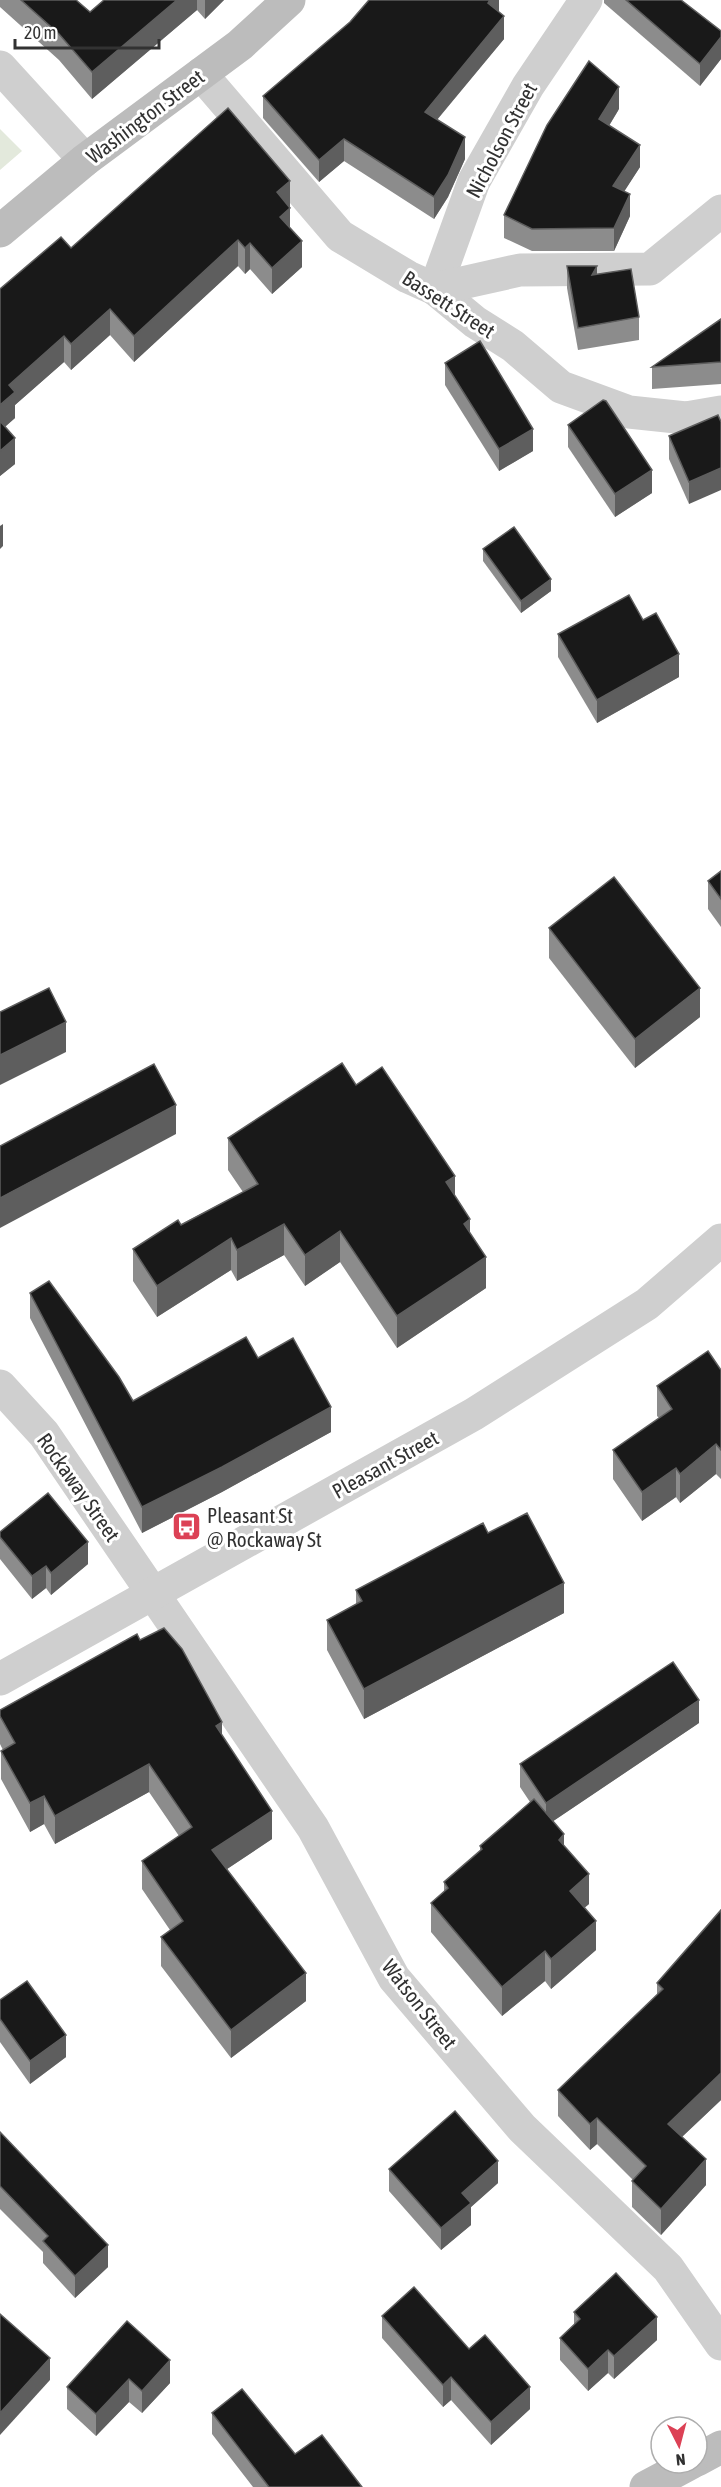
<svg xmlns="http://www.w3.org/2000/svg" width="721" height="2487" font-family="'Asap Condensed',sans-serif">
<rect width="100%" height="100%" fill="#fff"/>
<path fill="#e3e9dc" d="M0,129L22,151L0,170Z"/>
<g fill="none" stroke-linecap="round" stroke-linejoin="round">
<g stroke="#cfcfcf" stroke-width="33">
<path d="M0,67L85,160"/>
<path d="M201,74L340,236L408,277L435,289L475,322L513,346L561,387L629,412L686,418L721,412"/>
<path d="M435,289L474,181L528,86L586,0"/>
<path d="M435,289L520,270L650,269L721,211"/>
<path d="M0,1386L44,1434L313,1828L394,1978L522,2128L668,2268L721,2344"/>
</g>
<path stroke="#cfcfcf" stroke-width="33" d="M0,1679L474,1414L647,1304L721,1240"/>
<g stroke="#bcbcbc" stroke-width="33">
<path d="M0,231L85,160L240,45L289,0"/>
<path d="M697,2460L721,2447"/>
<path d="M646,2487L691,2463"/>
</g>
</g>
<g fill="#8c8c8c">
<path d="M0,0H76L90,12L104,0H224L205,19L197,10L92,99L59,60L0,7Z"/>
<path d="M499,0V12L504,39L437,120L465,159L448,197L434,219L344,161L319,182L263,118V96Z"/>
<path d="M604,0H681L721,31V59L700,86L604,3Z"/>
<path d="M619,109L609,126L640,167L624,191L630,216L614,251H532L504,238V215Z"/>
<path d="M290,207V229L302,267L272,294L250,269L245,274L238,266L134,362L110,335L71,370L64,362L15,405V418L5,427L15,464L0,476V289L71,248Z"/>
<path d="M567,266L597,274L639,317V340L578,350L567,288Z"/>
<path d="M721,319V384L652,389V367Z"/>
<path d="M445,363L533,451L499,471L445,385Z"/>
<path d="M721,422L689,504L669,459V436Z"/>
<path d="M568,425L652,493L615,517L568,447Z"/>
<path d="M483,549L551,591L521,613L483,561Z"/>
<path d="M643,620L679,677L597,723L558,657V634Z"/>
<path d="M721,871V927L708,909V881Z"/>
<path d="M549,928L700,1017L635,1068L549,958Z"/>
<path d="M356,1085L455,1196L470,1233L486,1288L397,1348L340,1262L305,1286L284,1255L237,1281L231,1270L157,1317L133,1281V1249L243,1192L228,1170V1138Z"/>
<path d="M30,1293L133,1401L258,1358L331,1432L222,1492L142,1533L30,1318Z"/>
<path d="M721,1370V1479L716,1474L680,1503L676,1497L642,1521L613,1479V1450L659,1418L657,1416V1386Z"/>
<path d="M0,1532L88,1564L51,1595L46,1588L32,1599L0,1559Z"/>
<path d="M488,1533L564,1613L364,1719L327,1650V1620L356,1604V1590Z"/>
<path d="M140,1640L222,1735L272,1839L227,1869L306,2001L231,2058L161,1966V1937L170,1930L142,1889V1861L179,1836L149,1792L55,1844L44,1824L30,1832L1,1779V1751L3,1750L0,1744V1710Z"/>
<path d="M699,1723L553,1821L589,1904L584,1908L596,1950L551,1989L545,1981L502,2016L431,1932V1903L444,1892V1882L480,1852V1846L530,1802L520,1787V1764Z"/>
<path d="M721,1910V2100L682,2137L706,2185L661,2235L632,2207V2181L633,2180L597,2144L590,2150L558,2116V2090L657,1995V1983Z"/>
<path d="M0,2000L66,2057L30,2084L0,2042Z"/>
<path d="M0,2132L108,2267L75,2298L43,2263V2252L0,2209Z"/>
<path d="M389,2169L498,2183L471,2207V2225L441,2250L389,2191Z"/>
<path d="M574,2312L657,2340L614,2379L608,2373L588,2391L560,2360V2338L574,2325Z"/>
<path d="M382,2316L469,2349L530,2409L491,2445L451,2400L443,2407L382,2338Z"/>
<path d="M127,2321L170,2383L142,2413L129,2402L96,2436L67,2409V2387Z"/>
<path d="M212,2413L295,2454L362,2487H253L212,2434Z"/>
</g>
<g fill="#5e5e5e">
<path d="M177,0H197V10L92,99V72Z"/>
<path d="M205,0H224L205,19Z"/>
<path d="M490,0H499V11L488,25V3Z"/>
<path d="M504,16V39L425,134V112Z"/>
<path d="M721,37V59L700,86V64Z"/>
<path d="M619,87V109L599,142V119Z"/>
<path d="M465,137V159L448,197L434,219V197Z"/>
<path d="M344,139V161L319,182V160Z"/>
<path d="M640,145V167L613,209V186Z"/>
<path d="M290,181V207L277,218V192Z"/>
<path d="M630,194V216L614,251V228Z"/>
<path d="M290,208V234L280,217Z"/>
<path d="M238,240V266L134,362V336Z"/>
<path d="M302,241V267L272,294V268Z"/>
<path d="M250,243V269L245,274V248Z"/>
<path d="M597,266V288L592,275Z"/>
<path d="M110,309V335L71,370V344Z"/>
<path d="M64,336V362L15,405V418L0,431V405L9,385Z"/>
<path d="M533,429V451L499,471V449Z"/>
<path d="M15,438V464L0,476V451Z"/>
<path d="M721,468V490L689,504V482Z"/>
<path d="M652,470V493L615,517V494Z"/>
<path d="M3,524V546L0,549V526Z"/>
<path d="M551,579V591L521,613V601Z"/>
<path d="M679,654V677L597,723V700Z"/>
<path d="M700,988V1017L635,1068V1039Z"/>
<path d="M66,1022V1052L0,1085V1055Z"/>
<path d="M176,1105V1134L0,1228V1198Z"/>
<path d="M455,1176V1208L446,1182Z"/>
<path d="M470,1219V1251L464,1224Z"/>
<path d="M284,1224V1255L237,1281V1250Z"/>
<path d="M340,1231V1262L305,1286V1255Z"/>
<path d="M231,1238V1270L157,1317V1286Z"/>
<path d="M486,1257V1288L397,1348V1316Z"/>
<path d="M331,1407V1432L222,1492L142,1533V1507Z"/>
<path d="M716,1444V1474L680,1503V1474Z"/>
<path d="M676,1468V1497L642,1521V1492Z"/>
<path d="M88,1542V1564L51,1595V1573Z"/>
<path d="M46,1566V1588L32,1599V1576Z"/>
<path d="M564,1583V1613L364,1719V1689Z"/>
<path d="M699,1700V1723L546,1826V1803Z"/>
<path d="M222,1722V1750L216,1726Z"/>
<path d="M149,1764V1792L55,1844V1816Z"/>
<path d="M44,1796V1824L30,1832V1803Z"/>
<path d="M272,1811V1839L212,1879V1850Z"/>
<path d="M564,1834V1864L559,1840Z"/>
<path d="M589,1874V1904L570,1920V1891Z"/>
<path d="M596,1921V1950L551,1989V1959Z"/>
<path d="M545,1951V1981L502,2016V1987Z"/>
<path d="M306,1973V2001L231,2058V2030Z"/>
<path d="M66,2035V2057L30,2084V2061Z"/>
<path d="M721,2073V2100L668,2150V2124Z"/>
<path d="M597,2118V2144L590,2150V2124Z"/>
<path d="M706,2159V2185L661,2235V2209Z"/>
<path d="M498,2161V2183L471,2207V2225L441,2250V2228L462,2193Z"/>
<path d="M108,2245V2267L75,2298V2276Z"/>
<path d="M657,2317V2340L614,2379V2356Z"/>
<path d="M608,2350V2373L588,2391V2369Z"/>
<path d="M50,2358V2380L0,2435V2413Z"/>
<path d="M170,2360V2383L142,2413V2391Z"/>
<path d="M451,2377V2400L443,2407V2385Z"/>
<path d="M129,2379V2402L96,2436V2414Z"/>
<path d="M530,2387V2409L491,2445V2422Z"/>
</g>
<g fill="#191919" stroke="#5e5e5e" stroke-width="1.5">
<path d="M21,0H76L90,12L104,0H177L92,72L59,34Z"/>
<path d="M369,0H490L488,3L504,16L425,112L465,137L448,175L434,197L344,139L319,160L263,96L350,22Z"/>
<path d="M626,0H681L721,31V37L700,64Z"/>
<path d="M589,61L619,87L599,119L640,145L613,186L630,194L614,228L532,229L504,215L547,125Z"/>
<path d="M228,108L290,181L277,192L290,208L280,217L302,241L272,268L250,243L245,248L238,240L134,336L110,309L71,344L64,336L9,385L15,392L0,405V289L61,237L71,248Z"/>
<path d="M567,266H597L592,275L631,269L639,317L578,328Z"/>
<path d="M721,319V362L652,367Z"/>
<path d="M480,341L533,429L499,449L445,363Z"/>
<path d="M603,400L606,401L652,470L615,494L568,425Z"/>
<path d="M718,415L721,422V468L689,482L669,436Z"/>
<path d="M0,421L15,438L0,451Z"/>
<path d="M514,527L551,579L521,601L483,549Z"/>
<path d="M629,595L643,620L656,613L679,654L597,700L558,634Z"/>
<path d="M721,871V899L708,881Z"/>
<path d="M614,877L700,988L635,1039L549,928Z"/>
<path d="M49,988L66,1022L0,1055V1012Z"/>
<path d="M342,1063L356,1085L382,1067L455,1176L446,1182L470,1219L464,1224L486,1257L397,1316L340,1231L305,1255L284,1224L237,1250L231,1238L157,1286L133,1249L178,1220L181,1225L258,1184L228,1138Z"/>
<path d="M154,1064L176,1105L0,1198V1146Z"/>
<path d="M49,1281L119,1377L133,1401L246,1337L258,1358L293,1338L331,1407L222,1467L142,1507L30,1293Z"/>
<path d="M708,1351L721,1370V1450L716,1444L680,1474L676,1468L642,1492L613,1450L672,1409L657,1386Z"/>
<path d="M48,1493L88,1542L51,1573L46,1566L32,1576L0,1537V1532Z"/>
<path d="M527,1513L564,1583L364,1689L327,1620L362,1601L356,1590L483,1523L488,1533Z"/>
<path d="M164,1628L182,1649L222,1722L216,1726L272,1811L212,1850L306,1973L231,2030L161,1937L183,1921L142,1861L192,1827L149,1764L55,1816L44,1796L30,1803L1,1751L15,1743L0,1716V1710L137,1634L140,1640Z"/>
<path d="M673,1662L699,1700L546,1803L520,1764Z"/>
<path d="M534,1799L564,1834L559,1840L589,1874L570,1891L596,1921L551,1959L545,1951L502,1987L431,1903L448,1888L444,1882L482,1849L480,1846Z"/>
<path d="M721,1910V2073L668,2124L706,2159L661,2209L632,2181L646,2166L597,2118L590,2124L558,2090L663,1989L657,1983Z"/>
<path d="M27,1981L66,2035L30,2061L0,2019V2000Z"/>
<path d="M455,2111L498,2161L462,2193L471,2203L441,2228L389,2169Z"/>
<path d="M0,2132L108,2245L75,2276L43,2241L48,2236L0,2186Z"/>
<path d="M616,2273L657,2317L614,2356L608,2350L588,2369L560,2338L580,2319L574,2312Z"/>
<path d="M414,2287L469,2349L485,2335L530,2387L491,2422L451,2377L443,2385L382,2316Z"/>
<path d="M0,2314L50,2358L0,2413Z"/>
<path d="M127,2321L170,2360L142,2391L129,2379L96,2414L67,2387Z"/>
<path d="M242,2389L295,2454L322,2435L362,2487H269L212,2413Z"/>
</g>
<defs>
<symbol id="bus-square" viewBox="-11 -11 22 22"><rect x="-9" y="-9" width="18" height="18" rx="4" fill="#dc4155" stroke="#fff"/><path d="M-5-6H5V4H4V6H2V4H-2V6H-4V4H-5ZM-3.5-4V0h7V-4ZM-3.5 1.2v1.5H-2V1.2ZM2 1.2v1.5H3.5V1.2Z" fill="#fff"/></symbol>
</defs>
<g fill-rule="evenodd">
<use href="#bus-square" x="170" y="1510" width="33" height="33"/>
</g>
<g text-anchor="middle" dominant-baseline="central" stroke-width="6" stroke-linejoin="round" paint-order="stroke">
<g font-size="21" fill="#323232" stroke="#fff">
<text transform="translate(145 116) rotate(-37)">Washington Street</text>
<text transform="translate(501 140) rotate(-62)">Nicholson Street</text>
<text transform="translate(449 304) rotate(33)">Bassett Street</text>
<text transform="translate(385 1464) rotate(-29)">Pleasant Street</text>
<text transform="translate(79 1487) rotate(55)">Rockaway Street</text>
<text transform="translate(420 2004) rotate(52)">Watson Street</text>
</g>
<g font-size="21" fill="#323232" stroke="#fff" text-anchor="start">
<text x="207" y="1515">Pleasant St<tspan x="207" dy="24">@ Rockaway St</tspan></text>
</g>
</g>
<g transform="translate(679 2445) rotate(174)"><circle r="28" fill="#ffffff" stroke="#adadad" stroke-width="1.5"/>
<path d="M0-4.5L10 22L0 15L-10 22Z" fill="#dc4155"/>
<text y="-9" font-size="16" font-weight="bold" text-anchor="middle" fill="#323232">N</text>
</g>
<path d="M15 39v9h144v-9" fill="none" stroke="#323232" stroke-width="3"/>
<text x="24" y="39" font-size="18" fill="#323232" stroke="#ffffff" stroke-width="4.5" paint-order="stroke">20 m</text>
</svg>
